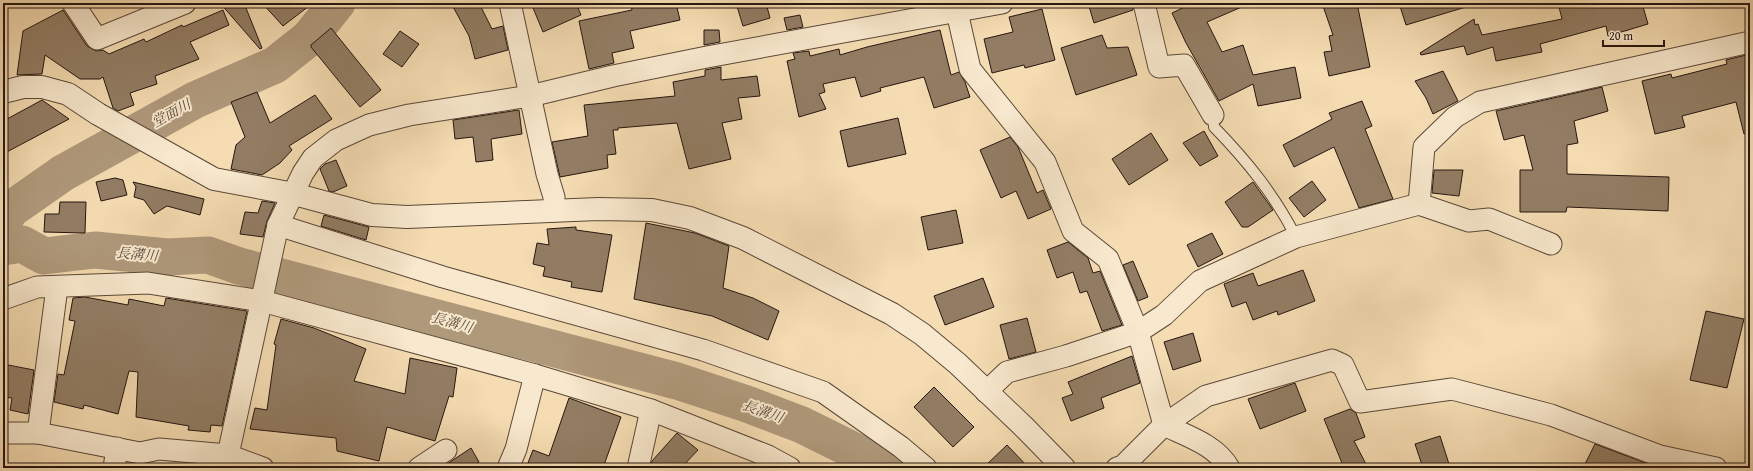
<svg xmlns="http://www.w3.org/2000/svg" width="1753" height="471" font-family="'Gentium Book Plus','Noto Serif JP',serif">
<rect width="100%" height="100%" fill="#f5dcb2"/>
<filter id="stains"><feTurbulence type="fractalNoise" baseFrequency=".005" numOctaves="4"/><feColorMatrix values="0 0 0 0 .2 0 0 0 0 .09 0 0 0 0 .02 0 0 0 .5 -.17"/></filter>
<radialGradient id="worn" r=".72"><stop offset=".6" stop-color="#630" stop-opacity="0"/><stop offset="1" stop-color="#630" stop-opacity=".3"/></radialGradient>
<path fill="#af997b" stroke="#786550" d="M11,231L44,246L59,248L60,268L32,269L27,257L20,251L3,257V232Z"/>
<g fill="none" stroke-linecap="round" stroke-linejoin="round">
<path stroke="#6a5846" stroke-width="1" d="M3,236C18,236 37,249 54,252L56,263L54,264H35L30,255L20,247L3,252"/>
<g stroke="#af997b" stroke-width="37">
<path d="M3,223L10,210L63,173L195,100L275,65L309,38L337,3"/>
<path d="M3,247L22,244L44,256L95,250L167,257L208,255L239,266L677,381L747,404L802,425L889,468"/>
</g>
</g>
<g fill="#927d64" stroke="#261610">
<path d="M220,3H244L262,48L260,49Z"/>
<path d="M262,3H313L283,26Z"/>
<path d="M451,3H479L492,29L503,26L508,50L475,59L469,36Z"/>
<path d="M531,3H576L581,15L543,32Z"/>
<path d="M631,3H676L680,20L630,31L634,48L612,53L614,63L589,69L579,21L632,10Z"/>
<path d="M736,3H766L770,18L743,26Z"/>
<path d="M1088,3H1132L1133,10L1094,23Z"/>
<path d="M1193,3H1251L1207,22L1222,52L1243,45L1253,75L1295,67L1301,98L1258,106L1253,84L1219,101L1186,43L1172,13Z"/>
<path d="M1322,3H1357L1370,67L1329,76L1324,52L1332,51L1329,36L1333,35Z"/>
<path d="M1399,3H1465L1466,7L1406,25Z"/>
<path d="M1558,3H1591L1592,8L1610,3H1642L1648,24L1608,36L1606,26L1540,44L1542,52L1496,61L1493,47L1467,55L1464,46L1421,55L1420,53L1474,19L1475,25L1478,24L1482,35L1562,19Z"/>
<path d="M1042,9L1055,60L1025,68L1024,65L992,73L984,39L1013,32L1009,17Z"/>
<path d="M63,10L87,46L96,51L103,50L109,54L144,39L146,42L182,25L183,27L223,10L229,25L190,42L199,59L155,76L157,84L130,93L134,105L118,111L113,108L103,77L100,79H80L45,55L42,74L17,75L23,31Z"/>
<path d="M800,15L803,27L787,30L784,18Z"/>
<path d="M331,28L381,90L360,107L311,47V45Z"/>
<path d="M704,30H719L720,42L704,45Z"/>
<path d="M940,30L951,75L959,72L965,82L970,97L934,108L924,77L880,88L881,91L861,97L855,77L823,84L825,92L819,94L826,109L799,117L787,61L795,59L793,53L809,51L810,56L839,49L840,55L867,47Z"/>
<path d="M400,31L419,44L402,67L383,54Z"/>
<path d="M1102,35L1107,48L1128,47L1137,75L1076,95L1061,48Z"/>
<path d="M1750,54V133L1744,134L1736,102L1682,116L1685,127L1655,134L1642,81L1671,74L1672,78L1727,64L1726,60Z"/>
<path d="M721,67V80L757,76L760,96L738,98L742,119L722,123L731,159L689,169L677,123L618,128V130H613L616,154L607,155L608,168L560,177L552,142L588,136L584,105L675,96L673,82L705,76V70Z"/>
<path d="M1443,71L1458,101L1433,114L1426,98L1415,81Z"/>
<path d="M1602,87L1608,111L1574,121L1578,143L1567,145V174L1669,177L1668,211L1567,207L1566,212H1520V170H1533L1524,135L1504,140L1496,111Z"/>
<path d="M257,92L270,123L315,95L332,119L289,146L292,150L280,163L262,175L231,169L236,145L245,137L231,102Z"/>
<path d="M42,100L69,119L3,154L7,119Z"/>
<path d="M1362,101L1372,126L1365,129L1393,199L1359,208L1334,147L1294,167L1283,145L1332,119L1329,113Z"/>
<path d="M519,110L522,134L491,139L493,160L476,162L473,137L455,139L453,120Z"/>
<path d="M898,118L906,154L848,167L840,131Z"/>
<path d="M1204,131L1218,156L1200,166L1183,143Z"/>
<path d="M1151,133L1168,160L1129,185L1112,159Z"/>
<path d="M1010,137L1018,147L1037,193L1043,190L1051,209L1028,219L1016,191L1001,198L980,150Z"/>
<path d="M336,160L347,186L333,192L329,191L320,169L325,164Z"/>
<path d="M1434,170H1463L1459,196L1432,193Z"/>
<path d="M115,178L123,180L127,195L101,201L96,182Z"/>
<path d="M1312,181L1326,200L1304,217L1289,198Z"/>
<path d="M133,182L204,199L200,215L167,206L154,214L144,200L134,197L136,187Z"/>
<path d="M1253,182L1273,210L1248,227H1242L1225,202Z"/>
<path d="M262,201L275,203L267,221L263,237L240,234L245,212L258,213Z"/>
<path d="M60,202H86L85,233L44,232L45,214H59Z"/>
<path d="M956,210L963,243L928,250L921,217Z"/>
<path d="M324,215L369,227L366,240L321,226Z"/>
<path d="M646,223L695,233L729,246L723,288L753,298L779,311L768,340L712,316L634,299Z"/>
<path d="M576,227V230L612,235L602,292L571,287L572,282L543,276L545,267L533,264L537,243L549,245L547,229Z"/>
<path d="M1212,233L1223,254L1198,267L1187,245Z"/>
<path d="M1068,242L1088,258L1093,273L1100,271L1122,325L1102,331L1087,291L1080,293L1073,272L1057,278L1047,250Z"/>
<path d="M1133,261L1148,297L1138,301L1123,265Z"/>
<path d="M1303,270L1315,301L1278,315L1277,311L1253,320L1246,302L1232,307L1224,284L1253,273L1258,286Z"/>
<path d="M983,278L994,307L945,325L934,296Z"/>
<path d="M85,297L128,305L129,299L164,306L166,298L247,311L222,426L211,425L210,432L188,430L189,426L136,417L138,372L129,371L118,414L84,405L83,409L54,402L58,374L64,375L75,321L69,320L73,298Z"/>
<path d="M1706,311L1744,319L1727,388L1690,380Z"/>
<path d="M1027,318L1036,352L1009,359L1000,325Z"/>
<path d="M281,319L314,328L366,349L354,381L405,394L410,358L457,368L453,397L449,396L435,441L387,427L379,461L337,451L336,438L250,429L255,408L267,410L276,345L274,344Z"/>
<path d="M1193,333L1201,361L1173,370L1164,342Z"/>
<path d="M1132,356L1140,383L1101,398L1104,408L1071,421L1062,398L1073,394L1068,382Z"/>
<path d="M3,364L34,370L28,414L10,410L12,398L3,397Z"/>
<path d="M1295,383L1306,411L1260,429L1248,399Z"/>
<path d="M934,387L974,427L953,447L914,407Z"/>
<path d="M569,398L621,417L603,468H526L533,450L549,456Z"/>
<path d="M1350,409L1356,413L1365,437L1354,441L1368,468H1344L1324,419Z"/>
<path d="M677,433L698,450L681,468H650L652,461Z"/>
<path d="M1440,436L1449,464L1435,468H1423L1415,444Z"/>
<path d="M1595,444L1656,467L1659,468H1583Z"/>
<path d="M1007,445L1029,468H983Z"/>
<path d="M471,448L479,462L468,468H441Z"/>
</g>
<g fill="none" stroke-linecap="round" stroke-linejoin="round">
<defs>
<path id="service" d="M1213,115L1214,127C1247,161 1274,194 1296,237"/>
<g id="minor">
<path d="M73,3L97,39L185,3"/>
<path d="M510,3L547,174L554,197V211"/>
<path d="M1144,3L1159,67L1184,65L1213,115"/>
<path d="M957,12L970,69L1045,162L1073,231L1108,259L1138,332L1164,425C1187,436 1216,445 1229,468"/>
<path d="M1419,204L1424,147L1455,117L1480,102L1750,42"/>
<path d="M278,225L443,277L703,350L823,392L901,447L926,468"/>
<path d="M3,299L37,287L148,283L262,301L535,375L651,410L768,456L790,468"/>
<path d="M986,392L1007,372L1066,356L1138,332L1164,315L1200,281L1296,237L1419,204L1469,221L1489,219L1551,244"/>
<path d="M3,433H38L140,453L159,449L228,455L263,468"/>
<path d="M38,433L57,287"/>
<path d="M114,468L117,448"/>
<path d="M229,468L228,455L278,225L303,173L313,158L336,140L369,125L409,115L530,96L613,76L707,57L1002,3"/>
<path d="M419,468L446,450"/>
<path d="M508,468L516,449L535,375"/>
<path d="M638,468L651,410"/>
<path d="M1117,468L1123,466L1164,425L1206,396L1332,360L1343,365L1360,402L1452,389L1551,415L1660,456L1716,468"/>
</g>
<path id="tertiary" d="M3,92L23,87H42L68,94L98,114L214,179L294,194L372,215L407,217L598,209L652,210L690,218L743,238L892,314L922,334L958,364L1023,426L1064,468"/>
</defs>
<use href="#service" stroke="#5a4838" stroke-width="12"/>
<use href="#minor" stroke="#5a4838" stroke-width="23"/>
<use href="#tertiary" stroke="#5a4838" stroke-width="24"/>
<use href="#service" stroke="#f8e8cd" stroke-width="10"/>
<use href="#minor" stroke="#f8e8cd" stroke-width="21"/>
<use href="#tertiary" stroke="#f8e8cd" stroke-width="22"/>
</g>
<g text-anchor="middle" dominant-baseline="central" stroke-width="4" stroke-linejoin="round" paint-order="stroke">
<g font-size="14" font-style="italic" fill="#5d4a3b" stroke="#f8e8cd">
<text transform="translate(171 113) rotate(-29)">堂面川</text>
<text transform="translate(137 254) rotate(5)">長溝川</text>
<text transform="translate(452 322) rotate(15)">長溝川</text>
<text transform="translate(763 411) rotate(19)">長溝川</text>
</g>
</g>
<rect width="1753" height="471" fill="none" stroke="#f5dcb2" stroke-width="16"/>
<rect x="4" y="4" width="1745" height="463" fill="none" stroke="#261610" stroke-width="2"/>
<rect x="8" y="8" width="1737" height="455" fill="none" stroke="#261610"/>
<path d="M1603 40v6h61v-6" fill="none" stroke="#261610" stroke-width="2"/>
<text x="1609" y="40" font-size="12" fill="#261610" stroke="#f8e8cd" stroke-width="3" paint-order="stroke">20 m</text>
<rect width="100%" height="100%" filter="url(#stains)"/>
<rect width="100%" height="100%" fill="url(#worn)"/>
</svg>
